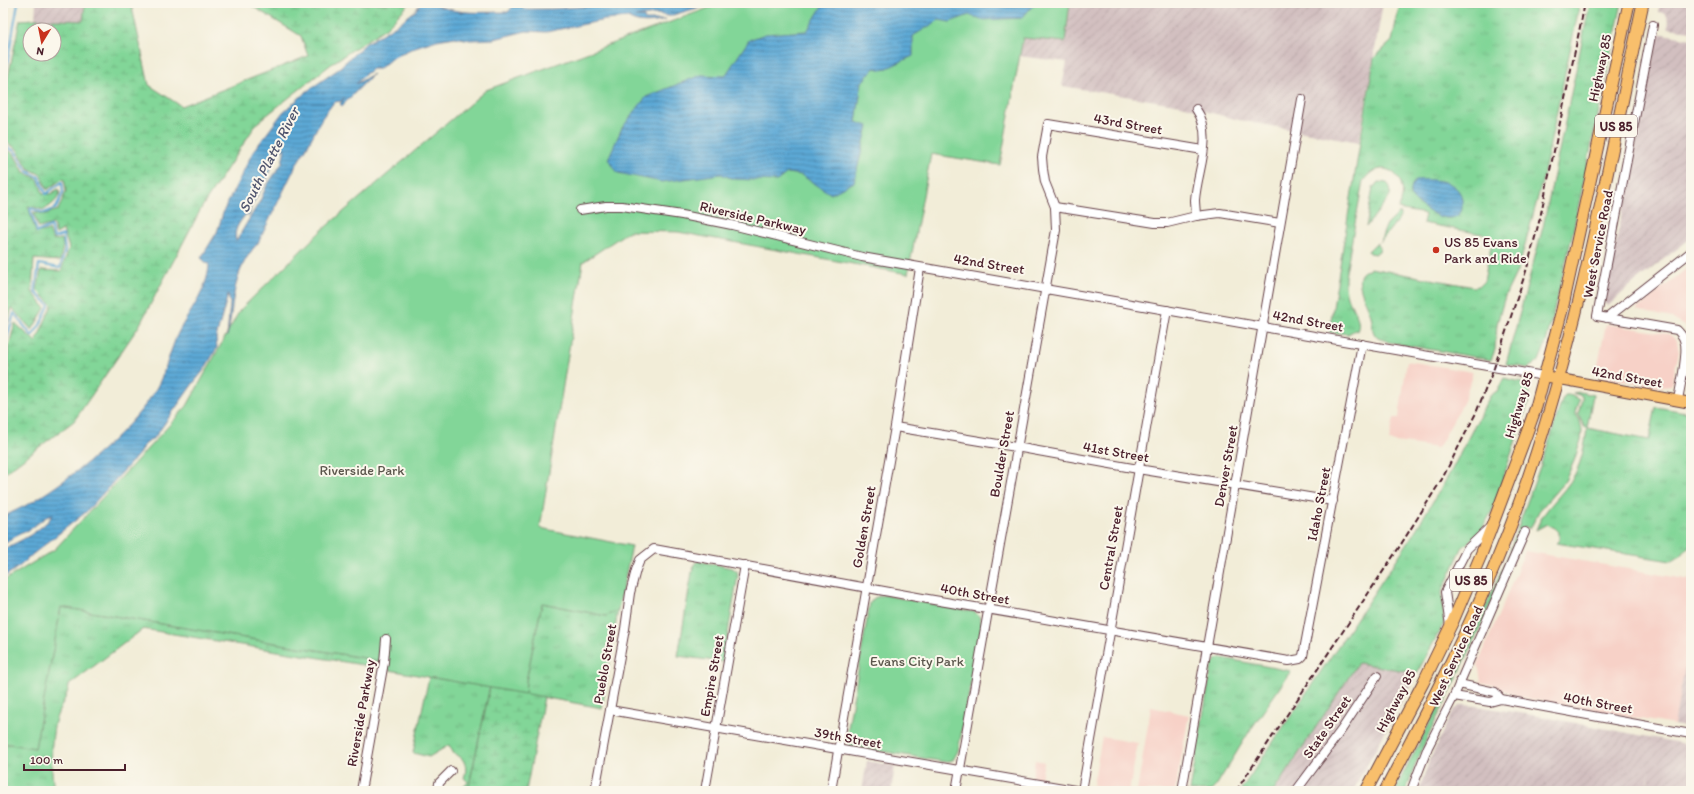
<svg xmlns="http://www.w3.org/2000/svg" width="1694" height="794" font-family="Itim,sans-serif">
<defs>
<pattern id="industrial-furrows" width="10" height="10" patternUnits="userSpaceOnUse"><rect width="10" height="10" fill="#d2bfc0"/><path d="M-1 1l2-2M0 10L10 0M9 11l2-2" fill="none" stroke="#b6a4a5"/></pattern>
<pattern id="grass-tufts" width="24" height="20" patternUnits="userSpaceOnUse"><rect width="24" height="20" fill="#82d698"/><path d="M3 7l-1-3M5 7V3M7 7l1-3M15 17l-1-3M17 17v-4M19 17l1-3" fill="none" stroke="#72b783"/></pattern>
<pattern id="wetland-marsh" width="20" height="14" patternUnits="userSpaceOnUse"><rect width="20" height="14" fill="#82d698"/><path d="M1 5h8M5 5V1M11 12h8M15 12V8" fill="none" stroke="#72b783"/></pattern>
<pattern id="water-rules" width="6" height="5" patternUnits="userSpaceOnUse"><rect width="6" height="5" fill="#5ca8d5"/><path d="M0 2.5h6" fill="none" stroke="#4e88ad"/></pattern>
</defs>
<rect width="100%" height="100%" fill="#fbf7ec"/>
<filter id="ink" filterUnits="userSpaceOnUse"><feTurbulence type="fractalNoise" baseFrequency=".025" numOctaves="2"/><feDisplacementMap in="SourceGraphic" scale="8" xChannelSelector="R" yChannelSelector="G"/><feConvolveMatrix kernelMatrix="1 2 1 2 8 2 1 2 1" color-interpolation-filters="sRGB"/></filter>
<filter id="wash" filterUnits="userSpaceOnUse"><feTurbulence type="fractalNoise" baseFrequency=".012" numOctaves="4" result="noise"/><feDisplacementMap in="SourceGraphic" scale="16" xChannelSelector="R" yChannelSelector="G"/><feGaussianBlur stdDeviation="0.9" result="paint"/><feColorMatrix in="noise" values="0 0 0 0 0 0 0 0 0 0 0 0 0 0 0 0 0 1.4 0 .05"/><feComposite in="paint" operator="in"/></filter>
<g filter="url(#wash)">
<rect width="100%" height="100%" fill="#f2edd8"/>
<g fill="#f7d1c7">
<path d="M1691,265V331L1672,318L1636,310Z"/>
<path d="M1606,324L1669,334L1677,341L1679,352L1671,386L1661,387L1603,377L1597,369Z"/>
<path d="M1407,361L1473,372L1464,401L1438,448L1389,441L1394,418H1399Z"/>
<path d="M1525,551L1691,580V637L1674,725L1520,697L1492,685L1480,682L1481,681L1478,664Z"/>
<path d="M1151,707L1189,715L1175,791H1137Z"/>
<path d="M1102,737L1138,743L1129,791L1093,785Z"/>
<path d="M1035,760L1044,762L1041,779L1032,777Z"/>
</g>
<g fill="url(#industrial-furrows)">
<path d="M36,3H85L84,21L35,19Z"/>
<path d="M1070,3H1383L1359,142L1239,120L1181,105L1062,86L1067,62L1019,56L1023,37L1065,42Z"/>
<path d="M1660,3H1691V31L1668,28L1669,20L1665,13L1658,12Z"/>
<path d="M1658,33L1691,39V238L1632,284L1608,306L1604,303Z"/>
<path d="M1691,634V728L1674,725Z"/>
<path d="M1358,663L1417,673L1353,791H1274Z"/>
<path d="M1462,705L1476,706L1539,716L1691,745V791H1647L1650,769L1646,791H1419L1428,764L1449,718L1454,710Z"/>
<path d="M867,761L895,766L891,791H862Z"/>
</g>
<g fill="url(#grass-tufts)" stroke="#667a62">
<path d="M1400,3H1580L1542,182L1519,267L1505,296L1497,324L1495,350L1491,360L1388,342C1384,339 1378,340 1375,335C1371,329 1373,322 1371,316C1368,304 1348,272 1369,270L1370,268L1474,287L1479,286L1484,281L1491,246V240L1487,235L1423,223L1425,214L1398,209C1414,181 1384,152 1363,181L1345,277C1345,285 1345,292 1348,299C1353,310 1362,319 1357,331L1355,330L1348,334L1329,332L1374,58L1392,41Z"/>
<path d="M1590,3H1622L1570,245L1545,346L1539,361L1528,368L1506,364L1543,227Z"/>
<path d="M1378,182L1387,183C1391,187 1391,190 1390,196L1366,227L1373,188Z"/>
<path d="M1398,214H1401V216L1380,242L1386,226Z"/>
<path d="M1376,243L1380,246L1379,251L1375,254L1369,253L1368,251Z"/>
<path d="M1504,378L1521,382L1529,387L1530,398L1492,511L1482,529L1462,548L1442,592L1444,623L1417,673L1358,663L1274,791H1240L1409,541L1450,473L1490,396L1497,391Z"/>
<path d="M1580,392L1593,395L1587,428L1649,440L1656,407L1691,413V546L1688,547L1681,556L1671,561L1556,543L1559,540V532L1555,528L1547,524L1536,530C1543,508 1564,495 1575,474C1582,461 1585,443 1587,429L1585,428L1578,414L1582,399V396L1573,393Z"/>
<path d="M1565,395H1570L1579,400L1575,412L1580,421L1582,430L1581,440L1574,461L1565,481L1539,511L1530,529L1524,526C1502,578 1480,629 1456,680C1438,717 1418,752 1406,791H1394L1458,669L1508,555L1550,439L1562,400Z"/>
<path d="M698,561L732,568L737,571L738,575L723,662L678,656L692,572L694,566Z"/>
<path d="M542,603L606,616L618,610L602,708L525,694L526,681Z"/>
<path d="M61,607L376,660L375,667L143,629L69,685C67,699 58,709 55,722C50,745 51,769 54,791H3V743L35,748Z"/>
<path d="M1222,658L1291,671L1249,732L1216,786L1211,791H1190L1212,664L1217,659Z"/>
<path d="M429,677L490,687L468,791H460L468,782L464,778C468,767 465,757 454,754L449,745L429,757L413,753Z"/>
</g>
<g fill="url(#wetland-marsh)" stroke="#667a62" fill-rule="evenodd">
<path d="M85,3H131L149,85L181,106L308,56L301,36L247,3H410L387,27L334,62L257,123L202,207L139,326L74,421L3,474V388L9,385L8,349L15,323L36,342L52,305L37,290L41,270L61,271L69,248L63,230L56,234L53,224L39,228L33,212L45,214L58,210L66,191L64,178L47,190L41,175L28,168L17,149L3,140V101L20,20L35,19L83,21ZM30,30H54V54H30Z"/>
<path d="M3,147L14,154L24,172L38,179L43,194H50L58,189L60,192C58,201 51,205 44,210L28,206L36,233L49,230L53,240L62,239L63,246L60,261L34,259L32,291L45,308L32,330L12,308L3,337Z"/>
<path d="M490,687L544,697L526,791H468Z"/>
</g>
<g fill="#82d698" stroke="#667a62">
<path d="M722,3H1070L1065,42L1023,38L1000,165L931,154L908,274L678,232L629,231L583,262L540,528L632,546L618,610L606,616L542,603L526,681L525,694L389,670L376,660L61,607L35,748L3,743V581L55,549L187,406L240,310L321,231L486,90Z"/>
<path d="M883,595L975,612L979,616L982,624L958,751L953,760L945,762L851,746L847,744L846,739L870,603L874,598Z"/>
</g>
<g fill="url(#water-rules)" stroke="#536480" fill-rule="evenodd">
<path d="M421,3H435V5C462,15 480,12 508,12L516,3H525L522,9H551L591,6L595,3L656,5L670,3H715L669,16L656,14L635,17H644L645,20H666C654,23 638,25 628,18L605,20L546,32L526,31L494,39L470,40L455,37L437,40L415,47L392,58L379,69H372L363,76L356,84L373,74L342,106L340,104L345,97L341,101L334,102L322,118L306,149L297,163L258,243C231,272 235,301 227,337L230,303L228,294L216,338L217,348L204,370L192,385L155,437L143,446L139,454L86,512L33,554L21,565L3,578V549C21,541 41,531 53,515L46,517L29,530L22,532L3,545V517C15,510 29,505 40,497C79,472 135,427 157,387C166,370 170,351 178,333C190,310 207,292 209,265L201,258L217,232L224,210L253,152L283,112L306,92L337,70L365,44L398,24L415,11ZM285,148L282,163L266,187L260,201L236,241C233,230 239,223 246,214L249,216L251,207L268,177L271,166L277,154Z"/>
<path d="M824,3H1035L1022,18L981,20L969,15L950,22L939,20L913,36V56L883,70L874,68L862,82L856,122L868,126L854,182L831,194L801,175L787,173L777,181L733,179L721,174L662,182L618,173L608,159L622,128L646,97L701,75L725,76L749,40L765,34L807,31Z"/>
<path d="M1416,180C1432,179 1458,179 1462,199C1462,204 1463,210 1459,214C1447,227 1417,206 1410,195L1412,185Z"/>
</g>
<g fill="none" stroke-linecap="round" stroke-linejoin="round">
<g stroke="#5ca8d5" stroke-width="2">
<path d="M3,87L18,3"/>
<path d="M3,145L15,151L27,171L39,177L46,194L62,182L63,192L56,208L44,213L30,208L37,232L51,226L54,238L63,235L65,250L60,268L39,264L35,292L49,305L40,325L32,336L14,313L4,349L6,381L3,383"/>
</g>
</g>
</g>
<g filter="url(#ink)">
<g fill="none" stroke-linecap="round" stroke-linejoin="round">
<defs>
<g id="minor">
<path d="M1653,25L1597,316L1677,330C1680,333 1683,336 1684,340C1689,351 1680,387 1678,400"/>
<path d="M1196,109C1215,136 1197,170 1195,200C1195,205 1196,211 1196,216"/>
<path d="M1055,207L1155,223H1167L1196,216L1220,213L1280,223"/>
<path d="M580,210L606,206H622L682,215L732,225L862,257L1544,376"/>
<path d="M1607,318L1691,252"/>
<path d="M895,427L1010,446L1138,469L1333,501"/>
<path d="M1450,626L1445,592L1467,549L1489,528"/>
<path d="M1459,684L1495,692L1501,699"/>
<path d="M1454,696L1490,702L1501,699L1691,734"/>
<path d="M610,710L1081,791"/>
<path d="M361,791L384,662L386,639"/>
<path d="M438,791L439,783L451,771"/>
<path d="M595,791L625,629L630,593L636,570L640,560L654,549L928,599L1289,661L1300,659L1303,656L1305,645L1362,344"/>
<path d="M705,791L745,565"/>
<path d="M831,791L895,427L920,268"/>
<path d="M956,791L1056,230L1055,207L1045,182L1043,169L1042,157L1048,124L1203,150"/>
<path d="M1082,791L1167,310"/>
<path d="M1182,791L1302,99"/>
<path d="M1296,791L1342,729L1377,676"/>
<path d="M1411,791L1428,747L1454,696L1525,532"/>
</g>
<path id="major" d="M1544,376L1691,403"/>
<g id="highway">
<path d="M1366,791L1423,683L1453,621L1481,555L1525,438L1536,407L1562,310L1629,3"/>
<path d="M1385,791C1439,688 1492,586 1529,475C1581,322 1609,161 1643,3"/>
</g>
</defs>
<use href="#minor" stroke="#633e45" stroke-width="10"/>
<use href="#major" stroke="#633e45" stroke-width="12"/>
<use href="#highway" stroke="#633e45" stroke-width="13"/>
<use href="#minor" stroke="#fff" stroke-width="8"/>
<use href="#major" stroke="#f8bf6c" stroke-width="10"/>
<use href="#highway" stroke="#f8bf6c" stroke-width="11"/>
<path stroke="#4a1f2b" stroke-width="2" stroke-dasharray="6 3" stroke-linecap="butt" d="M1236,791L1398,549L1442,479L1476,413L1494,368L1527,268L1540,218L1585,3"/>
</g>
</g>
<circle fill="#c8321e" stroke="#fbf7ec" stroke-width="1.5" cx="1436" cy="250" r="4"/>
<g text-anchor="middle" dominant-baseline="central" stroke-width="4" stroke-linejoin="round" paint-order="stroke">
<g fill="#fbf7ec" stroke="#7f6065" stroke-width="1">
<rect x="1595" y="115" width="42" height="22" rx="3"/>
<rect x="1450" y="569" width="42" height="22" rx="3"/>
</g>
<g font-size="13" font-weight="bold" fill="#4a1f2b">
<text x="1616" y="126">US 85</text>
<text x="1471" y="580">US 85</text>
</g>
<g font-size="14" fill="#4a1f2b" stroke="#fbf7ec">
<text transform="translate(1600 68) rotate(-78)">Highway 85</text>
<text transform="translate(1128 124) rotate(10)">43rd Street</text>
<text transform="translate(753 218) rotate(13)">Riverside Parkway</text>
<text transform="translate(1598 244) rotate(-79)">West Service Road</text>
<text transform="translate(989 264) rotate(9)">42nd Street</text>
<text transform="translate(1308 321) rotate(10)">42nd Street</text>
<text transform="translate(1627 377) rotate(10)">42nd Street</text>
<text transform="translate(1519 405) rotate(-73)">Highway 85</text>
<text transform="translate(1116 452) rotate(10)">41st Street</text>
<text transform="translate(1002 454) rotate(-80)">Boulder Street</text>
<text transform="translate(1226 466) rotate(-80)">Denver Street</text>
<text transform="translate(1319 504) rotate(-79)">Idaho Street</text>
<text transform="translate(864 527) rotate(-80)">Golden Street</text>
<text transform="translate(1111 548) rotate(-80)">Central Street</text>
<text transform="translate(975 594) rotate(10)">40th Street</text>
<text transform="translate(1456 656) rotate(-65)">West Service Road</text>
<text transform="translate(605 664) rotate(-80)">Pueblo Street</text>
<text transform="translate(712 676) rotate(-80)">Empire Street</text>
<text transform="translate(1396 701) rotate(-62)">Highway 85</text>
<text transform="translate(1598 703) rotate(10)">40th Street</text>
<text transform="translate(361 713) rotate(-80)">Riverside Parkway</text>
<text transform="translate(1327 727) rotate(-55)">State Street</text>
<text transform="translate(848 738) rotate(10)">39th Street</text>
</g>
<g font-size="14" fill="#4a1f2b" stroke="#fbf7ec" text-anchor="start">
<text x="1444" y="242">US 85 Evans<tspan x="1444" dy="16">Park and Ride</tspan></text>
</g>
<g font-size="14" fill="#5b564c" stroke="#fbf7ec">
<text x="362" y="470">Riverside Park</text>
<text x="917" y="661">Evans City Park</text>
</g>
<g font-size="15" font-style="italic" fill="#51566f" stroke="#fbf7ec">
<text transform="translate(269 160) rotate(-63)">South Platte River</text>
</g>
</g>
<rect width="1694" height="794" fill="none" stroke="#fbf7ec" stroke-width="16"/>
<g transform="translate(42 42) rotate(190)"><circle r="19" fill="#fbf7ec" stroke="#b4a19f"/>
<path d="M0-3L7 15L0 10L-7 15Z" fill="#c8321e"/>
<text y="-6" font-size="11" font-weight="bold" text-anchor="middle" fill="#4a1f2b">N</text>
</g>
<path d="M24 764v6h101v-6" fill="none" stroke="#4a1f2b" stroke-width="2"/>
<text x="30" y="764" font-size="12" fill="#4a1f2b" stroke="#fbf7ec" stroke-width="3" paint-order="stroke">100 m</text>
</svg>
